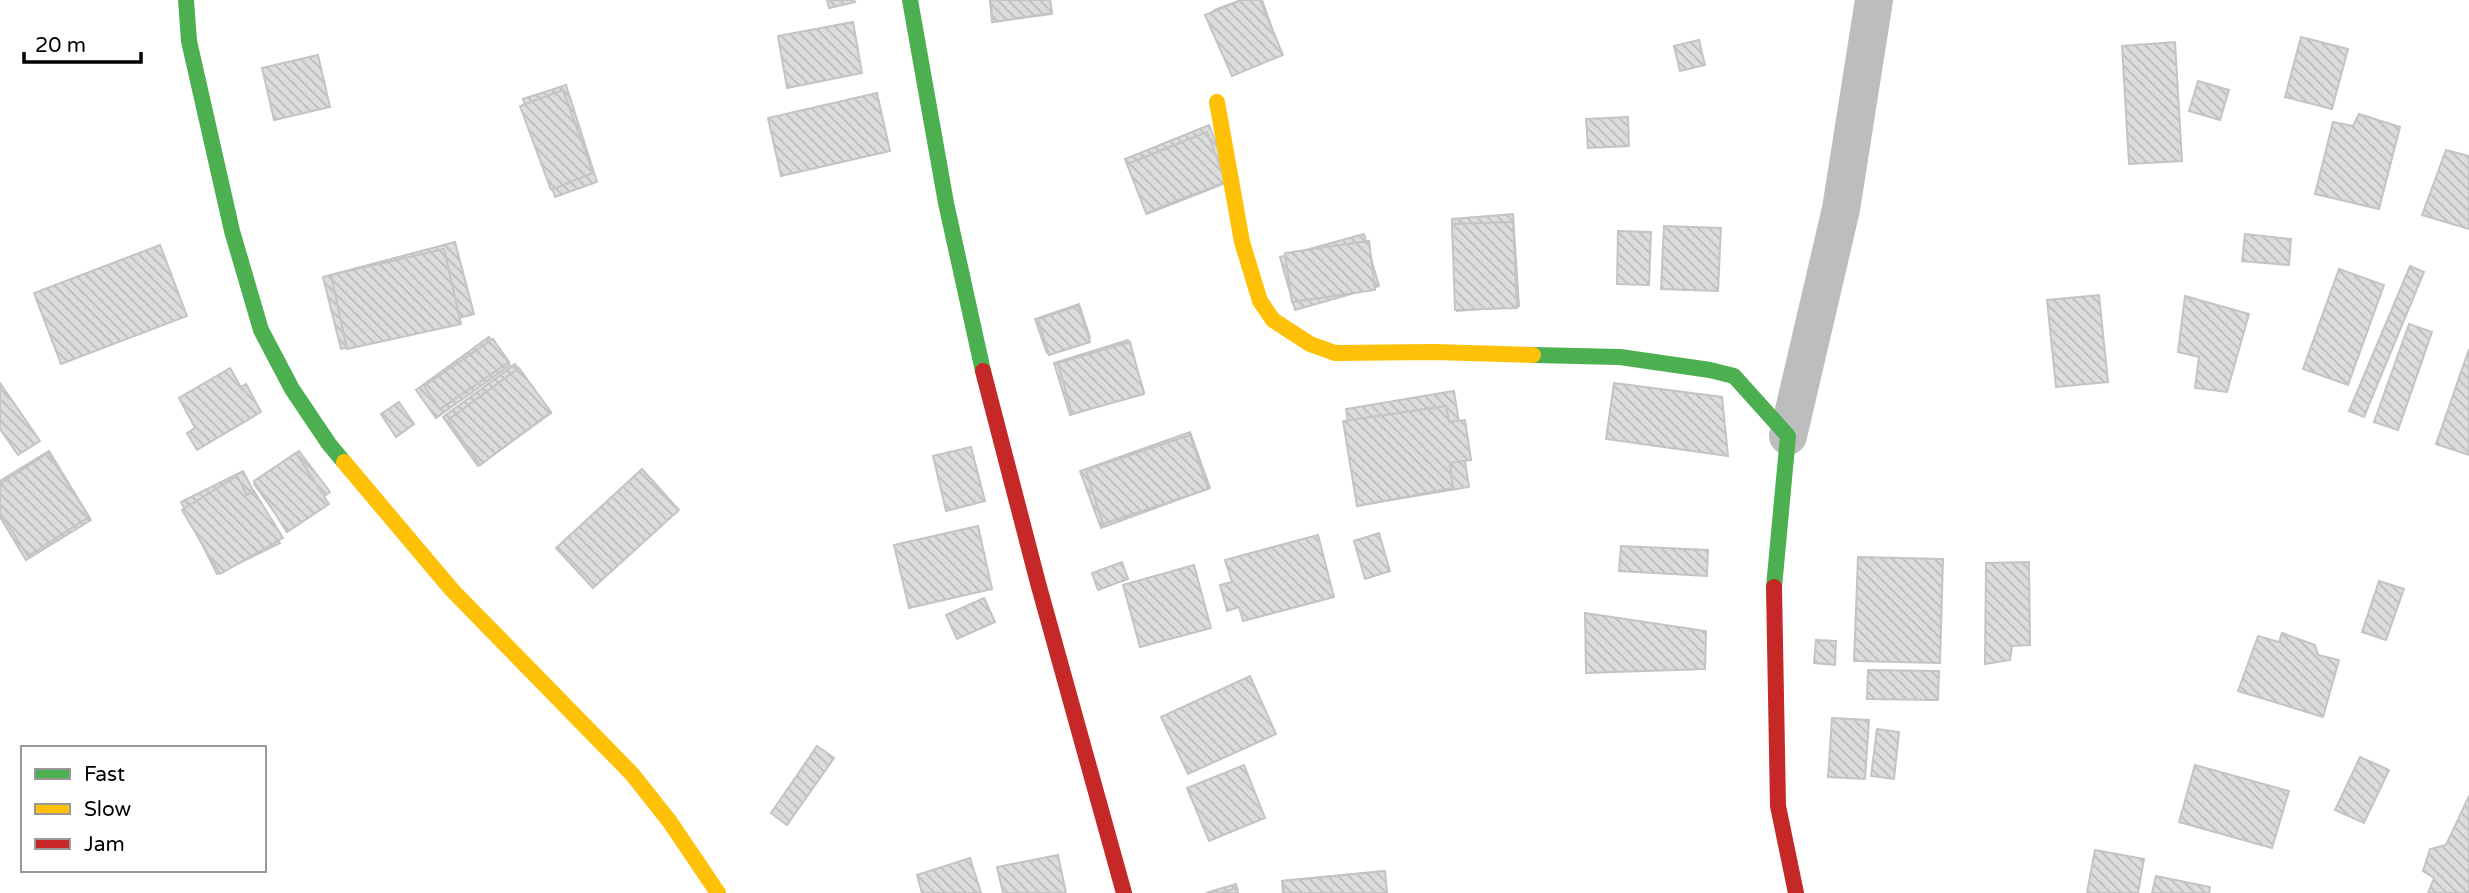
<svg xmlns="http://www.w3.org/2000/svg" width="2469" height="893" font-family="'Varela Round',sans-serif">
<defs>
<pattern id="building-back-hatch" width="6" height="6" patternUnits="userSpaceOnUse" patternTransform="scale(1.75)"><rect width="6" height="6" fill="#dcdcdc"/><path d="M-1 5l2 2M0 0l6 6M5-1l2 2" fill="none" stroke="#bbb"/></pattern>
</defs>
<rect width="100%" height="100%" fill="#fff"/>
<g fill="url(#building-back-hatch)" stroke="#c4c4c4" stroke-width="2">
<path d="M827,0H854L855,2L829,8Z"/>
<path d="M990,0H1050L1052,14L992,22Z"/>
<path d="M990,0H1050L1052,13L993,22Z"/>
<path d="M1241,0H1262L1280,51L1234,67L1214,10Z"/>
<path d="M1241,0H1260L1283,55L1232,76L1205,15Z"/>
<path d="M853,22L862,73L787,88L778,36Z"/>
<path d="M2301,37L2348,49L2332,109L2285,97Z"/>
<path d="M1699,40L1705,65L1680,71L1674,46Z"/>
<path d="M2175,42L2182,161L2129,164L2122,46Z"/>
<path d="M318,55L330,107L274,120L262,68Z"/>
<path d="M2198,81L2229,90L2220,120L2189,111Z"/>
<path d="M566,85L597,182L555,197L523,99Z"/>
<path d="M563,90L593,173L551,190L520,106Z"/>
<path d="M877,93L890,151L781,176L768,118Z"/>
<path d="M2359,114L2400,127L2379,209L2315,194L2333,122L2353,126Z"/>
<path d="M1628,117L1629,146L1588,148L1586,119Z"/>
<path d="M1209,125L1231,181L1147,214L1125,159Z"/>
<path d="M1207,132L1226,182L1146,213L1127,164Z"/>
<path d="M2446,150L2469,156V229L2422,215Z"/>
<path d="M1513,214L1519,306L1457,311L1452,219Z"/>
<path d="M1513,222L1517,308L1455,310L1452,224Z"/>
<path d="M1664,226L1721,228L1718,291L1661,289Z"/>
<path d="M1618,231L1651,232L1649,285L1617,284Z"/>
<path d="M1364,234L1379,286L1295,310L1280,257Z"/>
<path d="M2245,234L2291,239L2289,265L2242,261Z"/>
<path d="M1369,241L1375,290L1292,302L1285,253Z"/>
<path d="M455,242L474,314L341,349L323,277Z"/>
<path d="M160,245L187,316L61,364L34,293Z"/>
<path d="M444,249L461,324L347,349L331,275Z"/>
<path d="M2410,266L2424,272L2364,417L2349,411Z"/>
<path d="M2339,269L2384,285L2348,385L2303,369Z"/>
<path d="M2099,295L2108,382L2056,387L2047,300Z"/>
<path d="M2185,296L2249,314L2227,392L2195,388L2199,357L2178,352Z"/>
<path d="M1079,304L1090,338L1047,353L1035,319Z"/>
<path d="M1078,306L1090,342L1049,355L1038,319Z"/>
<path d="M2409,324L2432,332L2398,430L2374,422Z"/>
<path d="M489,337L510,365L436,418L416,390Z"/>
<path d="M493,339L509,362L440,409L424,386Z"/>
<path d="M1128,340L1144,392L1070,415L1054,363Z"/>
<path d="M1130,342L1144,394L1072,414L1058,363Z"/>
<path d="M2469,349V455L2436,444Z"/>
<path d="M515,364L551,413L478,466L443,417Z"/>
<path d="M230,368L241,387L246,384L261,412L197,450L187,433L195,428L179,398Z"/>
<path d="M519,368L551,412L480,465L448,420Z"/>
<path d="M0,383L40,441L18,455L0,429Z"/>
<path d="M1614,383L1722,397L1728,456L1606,439Z"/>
<path d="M1454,391L1469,487L1361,505L1346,409Z"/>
<path d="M399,402L414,424L396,437L381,414Z"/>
<path d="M1446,406L1449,422L1465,420L1471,460L1450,463L1453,488L1357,506L1343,421Z"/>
<path d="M1190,432L1210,488L1101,528L1080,471Z"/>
<path d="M1190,435L1208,489L1103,524L1086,470Z"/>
<path d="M971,447L985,501L946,511L933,456Z"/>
<path d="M49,451L91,520L26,560L0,517V481Z"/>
<path d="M299,451L330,492L284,525L254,484Z"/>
<path d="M48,453L89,517L28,556L0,513V484Z"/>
<path d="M296,453L329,504L287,532L254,481Z"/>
<path d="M642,469L679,510L593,588L556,548Z"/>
<path d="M243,471L280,543L217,574L181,502Z"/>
<path d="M237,476L247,495L254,491L283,538L220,574L182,510Z"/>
<path d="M978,526L992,589L909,608L894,545Z"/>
<path d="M1379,533L1390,571L1365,579L1354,541Z"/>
<path d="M1318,535L1334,597L1243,621L1239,607L1227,611L1220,585L1232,582L1225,560Z"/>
<path d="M1621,546L1708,550L1707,576L1619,571Z"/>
<path d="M1858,557L1943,559L1940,663L1854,661Z"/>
<path d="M1122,562L1128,579L1098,590L1092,573Z"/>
<path d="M2029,562L2030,645L2012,646L2010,660L1985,664L1986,563Z"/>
<path d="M1194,565L1211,628L1140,647L1123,585Z"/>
<path d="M2379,581L2404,589L2386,640L2362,632Z"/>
<path d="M984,598L995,622L957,639L946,615Z"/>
<path d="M1585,613L1706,631L1705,669L1586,673Z"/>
<path d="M2282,633L2315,645L2318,655L2339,660L2323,717L2238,691L2258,636L2279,642Z"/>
<path d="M1816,640L1836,641L1835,665L1814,663Z"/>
<path d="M1868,670L1939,671L1938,700L1867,699Z"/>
<path d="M1250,676L1276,734L1188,774L1161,717Z"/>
<path d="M1832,718L1869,720L1865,779L1828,777Z"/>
<path d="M1877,729L1899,732L1894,779L1871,776Z"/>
<path d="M817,746L834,758L787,825L771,813Z"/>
<path d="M2360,757L2389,770L2364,823L2335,810Z"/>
<path d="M1244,765L1265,818L1209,841L1187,788Z"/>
<path d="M2195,765L2289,791L2272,848L2179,822Z"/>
<path d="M2469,796V893H2428L2434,878L2423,871L2430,849L2446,845Z"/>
<path d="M2095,850L2144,859L2138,893H2087Z"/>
<path d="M1058,855L1066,893H1003L997,867Z"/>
<path d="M970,858L981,893H922L917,875Z"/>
<path d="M1383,871L1385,893H1283L1282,881Z"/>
<path d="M1385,871L1387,893H1284L1283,881Z"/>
<path d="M2156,876L2210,887L2209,893H2152Z"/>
<path d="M1236,884L1238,893H1206Z"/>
<path d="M1237,888L1238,893H1220Z"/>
</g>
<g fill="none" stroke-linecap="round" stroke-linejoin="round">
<path stroke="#bdbdbd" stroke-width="38" d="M1788,436L1841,209L1874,0"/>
<g stroke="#4caf50" stroke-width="16">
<path d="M186,0L189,41L232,231L261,330L292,389L329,444L344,462"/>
<path d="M910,0L946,203L983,371"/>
<path d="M1533,355L1620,357L1710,370L1734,376L1788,436L1774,587"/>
</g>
<g stroke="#ffc107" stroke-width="16">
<path d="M1217,102L1242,242L1260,301L1273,320L1310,344L1335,353L1434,352L1533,355"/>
<path d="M344,462L452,590L632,774L670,822L718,893"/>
</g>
<g stroke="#c62828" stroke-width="16">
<path d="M983,371L1038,583L1124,893"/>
<path d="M1774,587L1778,806L1796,893"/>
</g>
</g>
<rect x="21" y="746" width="245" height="126" fill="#ffffff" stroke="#999999" stroke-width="2"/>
<rect x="35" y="769" width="35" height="10" fill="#4caf50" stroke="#999999" stroke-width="2"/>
<text x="84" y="781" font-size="21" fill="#000000">Fast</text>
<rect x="35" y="804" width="35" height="10" fill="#ffc107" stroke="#999999" stroke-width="2"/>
<text x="84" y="816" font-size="21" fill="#000000">Slow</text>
<rect x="35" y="839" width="35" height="10" fill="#c62828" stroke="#999999" stroke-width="2"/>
<text x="84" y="851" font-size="21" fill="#000000">Jam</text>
<path d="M24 52v10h117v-10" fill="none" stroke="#000000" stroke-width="3.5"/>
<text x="35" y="52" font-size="21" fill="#000000" stroke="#ffffff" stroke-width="5" paint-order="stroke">20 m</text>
</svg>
